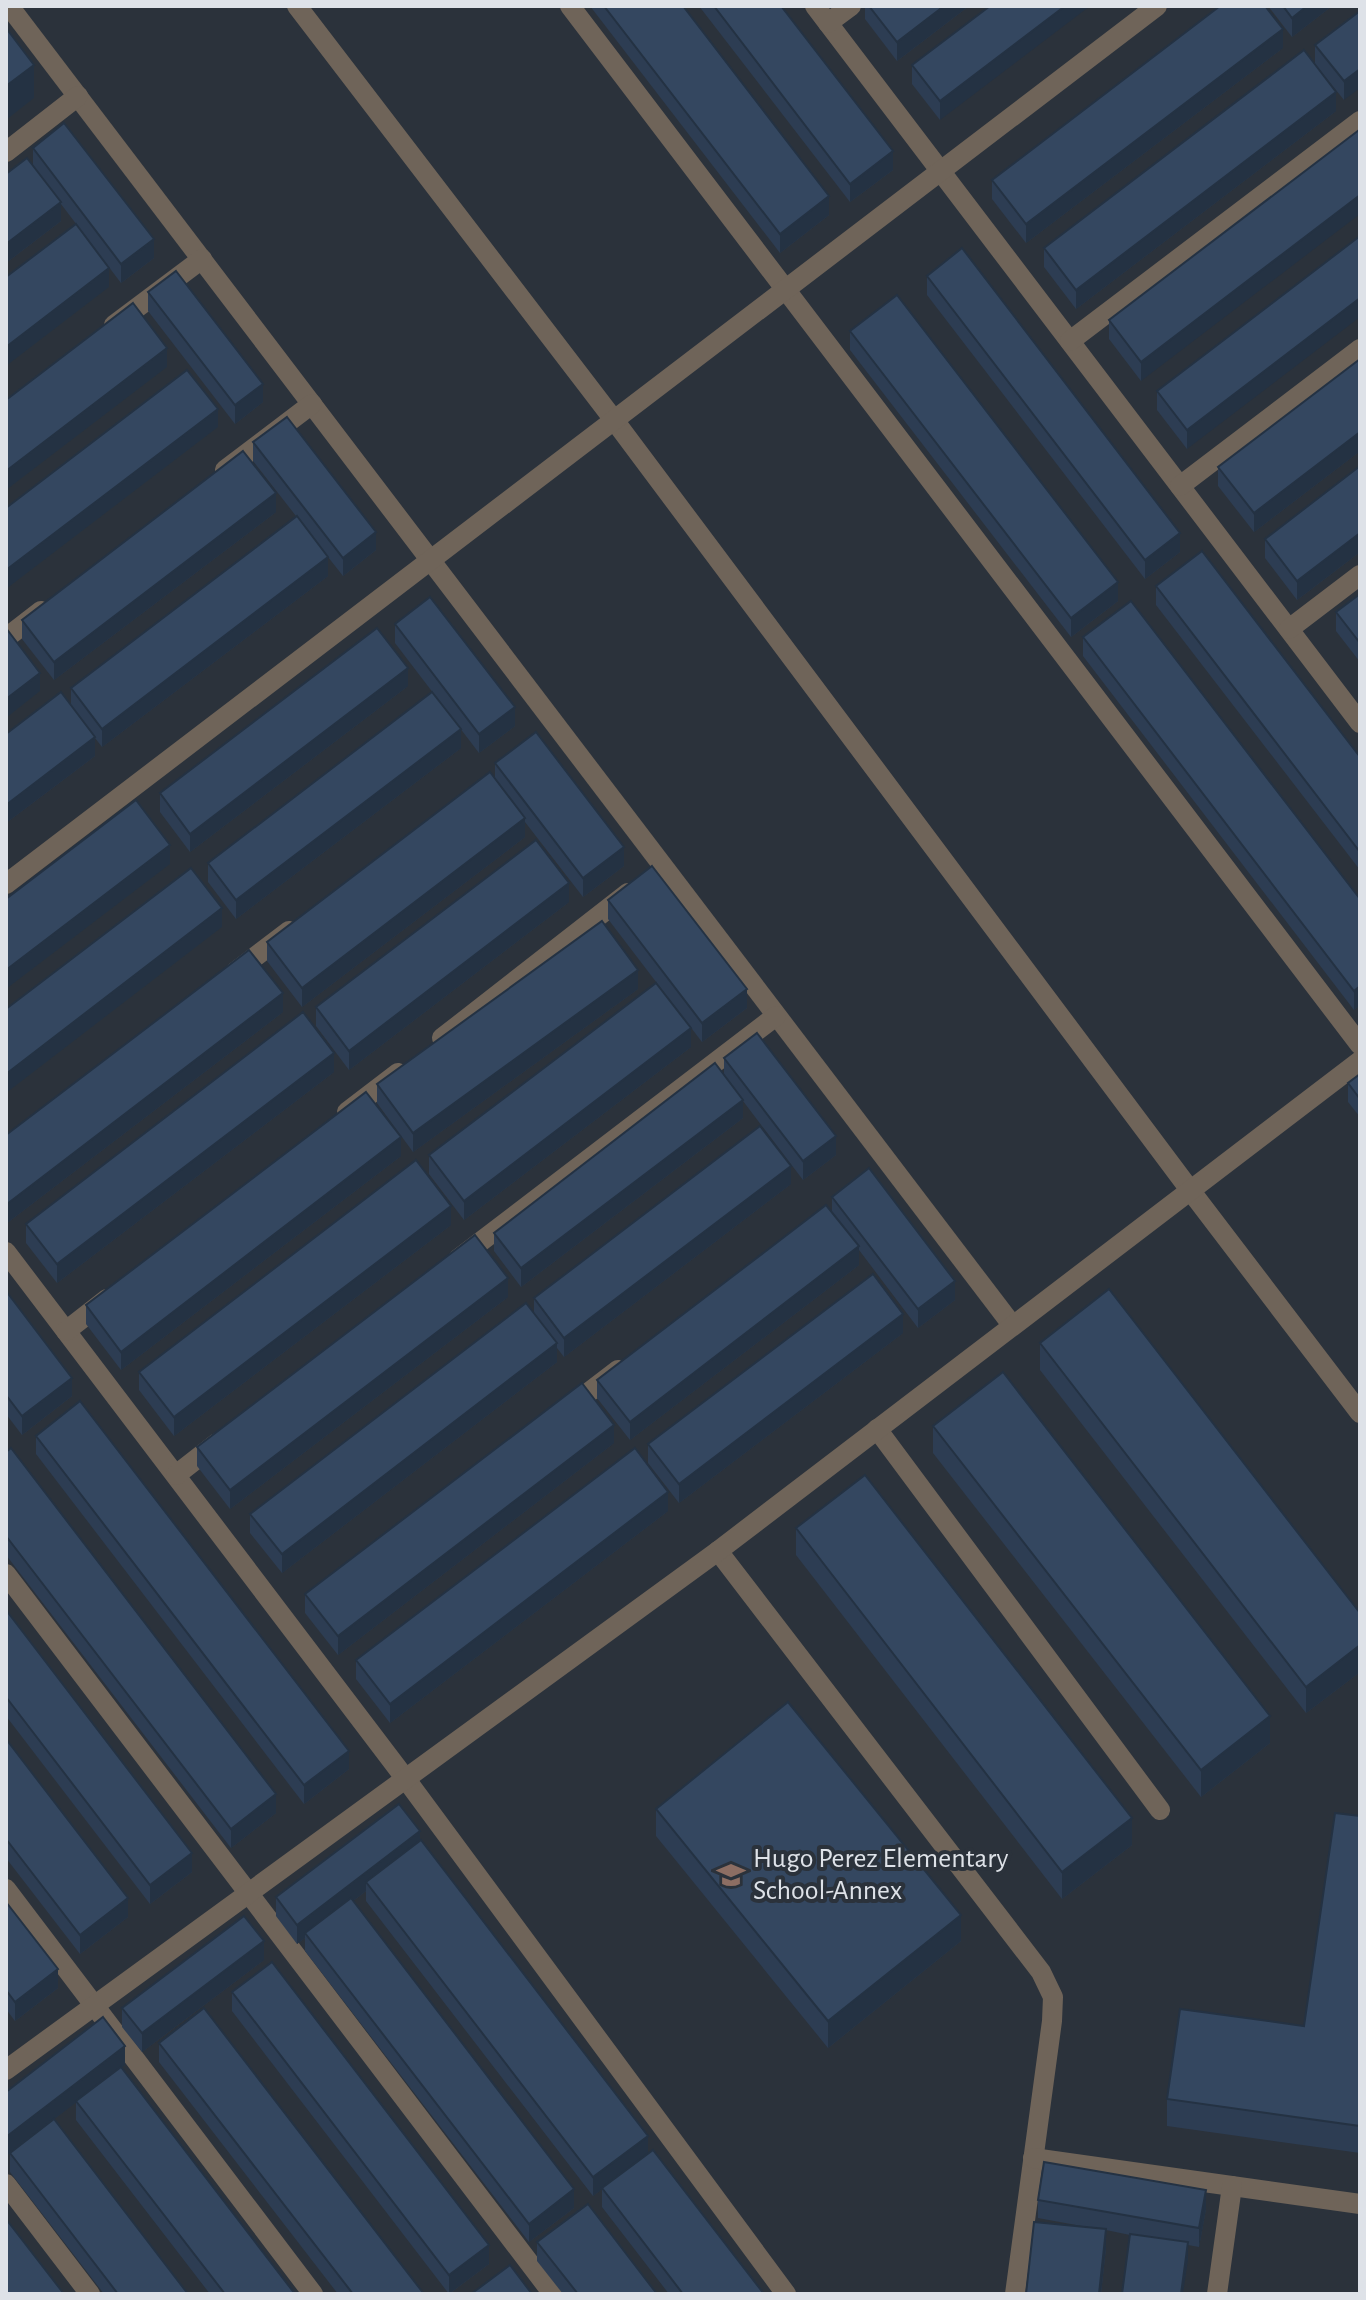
<svg xmlns="http://www.w3.org/2000/svg" width="1366" height="2300" font-family="'Alegreya Sans',sans-serif">
<rect width="100%" height="100%" fill="#2b323b"/>
<g fill="none" stroke-linecap="round" stroke-linejoin="round">
<g stroke="#6f6459" stroke-width="20">
<path d="M9,6L1012,1325"/>
<path d="M297,6L614,420L1190,1190L1360,1413"/>
<path d="M570,6L1360,1045"/>
<path d="M815,6L1360,723"/>
<path d="M828,23L851,6"/>
<path d="M6,152L78,96"/>
<path d="M114,325L202,259"/>
<path d="M1070,341L1360,121"/>
<path d="M225,470L312,404"/>
<path d="M1180,486L1360,349"/>
<path d="M1289,629L1360,575"/>
<path d="M6,638L41,611"/>
<path d="M6,884L1157,6"/>
<path d="M235,972L289,931"/>
<path d="M442,1038L628,893"/>
<path d="M347,1112L398,1073"/>
<path d="M6,1252L405,1778L786,2294"/>
<path d="M458,1259L776,1016"/>
<path d="M66,1331L107,1299"/>
<path d="M567,1409L618,1370"/>
<path d="M877,1429L1160,1810"/>
<path d="M176,1475L217,1443"/>
<path d="M718,1551L1041,1972L1053,1997L1052,2021L1015,2294"/>
<path d="M6,1574L553,2294"/>
<path d="M6,1889L313,2294"/>
<path d="M6,2070L718,1551L1360,1061"/>
<path d="M1033,2158L1360,2204"/>
<path d="M6,2184L90,2294"/>
<path d="M1217,2294L1232,2186"/>
</g>
</g>
<g fill="#2d3d53">
<path d="M590,6H683L829,215L780,253Z"/>
<path d="M699,6H781L893,170L850,202Z"/>
<path d="M865,6H969L897,61L865,19Z"/>
<path d="M990,6L940,120L912,84V65Z"/>
<path d="M1268,6H1332L1292,37Z"/>
<path d="M1360,11L1344,100L1315,64V45Z"/>
<path d="M1283,48L1026,243L992,199V180Z"/>
<path d="M1336,111L1076,309L1044,267V248Z"/>
<path d="M1359,130L1141,381L1109,339V320Z"/>
<path d="M33,148L154,258L121,283L61,204V221L6,263V174L33,166Z"/>
<path d="M1360,236L1187,449L1157,410V391Z"/>
<path d="M927,276L1180,552L1145,579L927,295Z"/>
<path d="M148,292L263,402L235,424L148,311Z"/>
<path d="M850,331L1118,601L1071,637L850,350Z"/>
<path d="M1360,359V451L1254,532L1218,486V467Z"/>
<path d="M253,442L376,550L343,576L328,557V576L102,747L95,738V756L6,823V734L71,705V688L296,516L253,461Z"/>
<path d="M1360,466V552L1297,600L1265,558V539Z"/>
<path d="M276,512L54,680L22,639V620Z"/>
<path d="M1156,586L1360,757V870L1156,605Z"/>
<path d="M1360,594V662L1336,631V612Z"/>
<path d="M395,624L515,726L479,753L395,643Z"/>
<path d="M1083,637L1360,899V1005L1354,1010L1083,656Z"/>
<path d="M408,686L190,852L160,812V793Z"/>
<path d="M461,748L236,919L208,882V863Z"/>
<path d="M495,763L624,866L583,897L525,822V837L302,1007L267,961V942L495,779Z"/>
<path d="M608,900L747,1008L702,1042L608,919Z"/>
<path d="M569,902L349,1070L316,1026V1007Z"/>
<path d="M638,989L413,1152L377,1103V1084Z"/>
<path d="M283,1012L7,1223L6,1221V1135Z"/>
<path d="M691,1047L464,1220L429,1174V1155Z"/>
<path d="M724,1058L836,1155L803,1180L743,1101V1118L521,1287L494,1251V1233L724,1075Z"/>
<path d="M334,1072L57,1283L26,1243V1224Z"/>
<path d="M1360,1074V1117L1348,1102V1083Z"/>
<path d="M401,1156L121,1370L86,1324V1305Z"/>
<path d="M791,1184L564,1357L557,1348V1362L282,1573L250,1533V1514L534,1313V1298Z"/>
<path d="M832,1197L955,1300L918,1328L859,1250V1265L630,1440L597,1398V1380L832,1213Z"/>
<path d="M451,1225L174,1436L139,1390V1372Z"/>
<path d="M6,1291L72,1396L22,1435L6,1414Z"/>
<path d="M508,1297L230,1509L197,1466V1447Z"/>
<path d="M903,1333L679,1503L648,1463V1444Z"/>
<path d="M1040,1343L1360,1613V1672L1306,1713L1040,1370Z"/>
<path d="M933,1426L1270,1743L1201,1797L933,1453Z"/>
<path d="M36,1436L349,1769L304,1804L36,1454Z"/>
<path d="M614,1443L338,1655L305,1613V1594Z"/>
<path d="M6,1452L276,1813L231,1848L6,1555Z"/>
<path d="M668,1511L390,1723L356,1679V1660Z"/>
<path d="M796,1528L1132,1845L1062,1899L796,1555Z"/>
<path d="M6,1610L192,1872L150,1904L6,1716Z"/>
<path d="M6,1739L128,1917L80,1954L6,1858Z"/>
<path d="M656,1809L961,1941L828,2048L656,1836Z"/>
<path d="M1360,1816V2153L1167,2126V2099L1304,2026Z"/>
<path d="M420,1841L648,2154L764,2294H669L602,2207V2189L593,2196L366,1901V1891L353,1901L574,2208L529,2242L305,1951V1938L297,1944L276,1916V1897Z"/>
<path d="M6,1902L58,1988L15,2021L6,2009Z"/>
<path d="M264,1960L142,2052L122,2027V2008Z"/>
<path d="M232,1992L489,2264L449,2294L232,2011Z"/>
<path d="M103,2017L125,2046V2065L121,2067L295,2294H210L76,2120V2102L54,2119L188,2294H104L10,2172V2153L6,2156V2092Z"/>
<path d="M159,2043L424,2294H338L159,2062Z"/>
<path d="M1038,2200L1206,2209L1199,2247L1188,2245V2260L1130,2235L1106,2230V2248L1101,2294H1026L1087,2227L1038,2218Z"/>
<path d="M537,2242L657,2294H563L537,2261Z"/>
</g>
<g fill="#243243">
<path d="M944,6H969L897,61V42Z"/>
<path d="M1065,6H1090L940,120V101Z"/>
<path d="M1307,6H1332L1292,37V18Z"/>
<path d="M1283,29V48L1026,243V224Z"/>
<path d="M34,65V98L6,120V86Z"/>
<path d="M1360,69V88L1344,100V81Z"/>
<path d="M1336,92V111L1076,309V290Z"/>
<path d="M893,151V170L850,202V184Z"/>
<path d="M1360,195V214L1141,381V362Z"/>
<path d="M829,196V215L780,253V234Z"/>
<path d="M61,202V221L6,263V244Z"/>
<path d="M154,239V258L121,283V264Z"/>
<path d="M109,268V287L6,366V347Z"/>
<path d="M1360,298V317L1187,449V430Z"/>
<path d="M167,348V367L6,490V471Z"/>
<path d="M263,384V402L235,424V405Z"/>
<path d="M218,409V427L6,589V570Z"/>
<path d="M1360,432V451L1254,532V513Z"/>
<path d="M276,493V512L54,680V662Z"/>
<path d="M376,532V550L343,576V558Z"/>
<path d="M1180,533V552L1145,579V560Z"/>
<path d="M1360,533V552L1297,600V581Z"/>
<path d="M328,557V576L102,747V729Z"/>
<path d="M1118,582V601L1071,637V618Z"/>
<path d="M408,668V686L190,852V834Z"/>
<path d="M40,673V691L6,718V699Z"/>
<path d="M515,707V726L479,753V734Z"/>
<path d="M461,729V748L236,919V900Z"/>
<path d="M95,737V756L6,823V805Z"/>
<path d="M525,818V837L302,1007V988Z"/>
<path d="M170,845V864L6,989V970Z"/>
<path d="M624,847V866L583,897V878Z"/>
<path d="M569,883V902L349,1070V1051Z"/>
<path d="M222,908V927L6,1093V1074Z"/>
<path d="M638,970V989L413,1152V1133Z"/>
<path d="M1360,986V1005L1354,1010V991Z"/>
<path d="M747,989V1008L702,1042V1023Z"/>
<path d="M283,993V1012L7,1223V1204Z"/>
<path d="M691,1028V1047L464,1220V1201Z"/>
<path d="M334,1053V1072L57,1283V1264Z"/>
<path d="M743,1100V1118L521,1287V1268Z"/>
<path d="M836,1136V1155L803,1180V1161Z"/>
<path d="M401,1137V1156L121,1370V1352Z"/>
<path d="M791,1166V1184L564,1357V1338Z"/>
<path d="M451,1206V1225L174,1436V1417Z"/>
<path d="M859,1246V1265L630,1440V1422Z"/>
<path d="M508,1278V1297L230,1509V1490Z"/>
<path d="M955,1281V1300L918,1328V1309Z"/>
<path d="M903,1314V1333L679,1503V1484Z"/>
<path d="M557,1343V1362L282,1573V1554Z"/>
<path d="M72,1378V1396L22,1435V1416Z"/>
<path d="M614,1425V1443L338,1655V1636Z"/>
<path d="M668,1492V1511L390,1723V1704Z"/>
<path d="M1360,1645V1672L1306,1713V1687Z"/>
<path d="M1270,1716V1743L1201,1797V1770Z"/>
<path d="M349,1751V1769L304,1804V1785Z"/>
<path d="M276,1794V1813L231,1848V1829Z"/>
<path d="M1132,1818V1845L1062,1899V1872Z"/>
<path d="M420,1831V1850L366,1882V1891L307,1936L305,1933V1938L297,1944V1925Z"/>
<path d="M192,1853V1872L150,1904V1885Z"/>
<path d="M128,1898V1917L80,1954V1935Z"/>
<path d="M961,1915V1941L828,2048V2021Z"/>
<path d="M264,1941V1960L142,2052V2033Z"/>
<path d="M58,1969V1988L15,2021V2002Z"/>
<path d="M125,2046V2065L6,2156V2137Z"/>
<path d="M648,2136V2154L593,2196V2177Z"/>
<path d="M574,2189V2208L529,2242V2224Z"/>
<path d="M1206,2190V2209L1199,2247V2228Z"/>
<path d="M1106,2229V2248L1101,2294H1099Z"/>
<path d="M1188,2242V2260L1183,2294H1181Z"/>
<path d="M489,2245V2264L449,2294V2275Z"/>
</g>
<g fill="#344760" stroke="#243243" stroke-width="2">
<path d="M604,6H683L829,196L780,234Z"/>
<path d="M714,6H781L893,151L850,184Z"/>
<path d="M869,6H944L897,42Z"/>
<path d="M990,6H1065L940,101L912,65Z"/>
<path d="M1220,6H1265L1283,29L1026,224L992,180Z"/>
<path d="M1283,6H1307L1292,18Z"/>
<path d="M1360,11V69L1344,81L1315,45Z"/>
<path d="M6,28L34,65L6,86Z"/>
<path d="M1304,50L1336,92L1076,290L1044,248Z"/>
<path d="M64,123L154,239L121,264L33,148Z"/>
<path d="M1359,130L1360,131V195L1141,362L1109,320Z"/>
<path d="M27,158L61,202L6,244V174Z"/>
<path d="M76,224L109,268L6,347V277Z"/>
<path d="M1360,236V298L1187,430L1157,391Z"/>
<path d="M962,248L1180,533L1145,560L927,276Z"/>
<path d="M176,271L263,384L235,405L148,292Z"/>
<path d="M897,295L1118,582L1071,618L850,331Z"/>
<path d="M133,303L167,348L6,471V400Z"/>
<path d="M1360,359V432L1254,513L1218,467Z"/>
<path d="M187,370L218,409L6,570V508Z"/>
<path d="M287,417L376,532L343,558L253,442Z"/>
<path d="M243,451L276,493L54,662L22,620Z"/>
<path d="M1360,466V533L1297,581L1265,539Z"/>
<path d="M297,516L328,557L102,729L71,688Z"/>
<path d="M1202,551L1360,757V852L1156,586Z"/>
<path d="M1360,594V643L1336,612Z"/>
<path d="M430,597L515,707L479,734L395,624Z"/>
<path d="M1131,601L1360,899V986L1354,991L1083,637Z"/>
<path d="M6,628L40,673L6,699Z"/>
<path d="M377,628L408,668L190,834L160,793Z"/>
<path d="M61,692L95,737L6,805V734Z"/>
<path d="M432,692L461,729L236,900L208,863Z"/>
<path d="M536,732L624,847L583,878L495,763Z"/>
<path d="M490,772L525,818L302,988L267,942Z"/>
<path d="M136,800L170,845L6,970V899Z"/>
<path d="M536,840L569,883L349,1051L316,1007Z"/>
<path d="M652,866L747,989L702,1023L608,900Z"/>
<path d="M191,868L222,908L6,1074V1009Z"/>
<path d="M602,921L638,970L413,1133L377,1084Z"/>
<path d="M249,950L283,993L7,1204L6,1202V1135Z"/>
<path d="M656,983L691,1028L464,1201L429,1155Z"/>
<path d="M303,1012L334,1053L57,1264L26,1224Z"/>
<path d="M757,1033L836,1136L803,1161L724,1058Z"/>
<path d="M715,1063L743,1100L521,1268L494,1233Z"/>
<path d="M1360,1074V1099L1348,1083Z"/>
<path d="M366,1092L401,1137L121,1352L86,1305Z"/>
<path d="M760,1126L791,1166L564,1338L534,1298Z"/>
<path d="M416,1160L451,1206L174,1417L139,1372Z"/>
<path d="M869,1168L955,1281L918,1309L832,1197Z"/>
<path d="M826,1205L859,1246L630,1422L597,1380Z"/>
<path d="M475,1235L508,1278L230,1490L197,1447Z"/>
<path d="M873,1274L903,1314L679,1484L648,1444Z"/>
<path d="M1109,1289L1360,1613V1645L1306,1687L1040,1343Z"/>
<path d="M6,1291L72,1378L22,1416L6,1395Z"/>
<path d="M526,1303L557,1343L282,1554L250,1514Z"/>
<path d="M1003,1372L1270,1716L1201,1770L933,1426Z"/>
<path d="M582,1383L614,1425L338,1636L305,1594Z"/>
<path d="M80,1401L349,1751L304,1785L36,1436Z"/>
<path d="M11,1448L276,1794L231,1829L6,1536V1452Z"/>
<path d="M635,1448L668,1492L390,1704L356,1660Z"/>
<path d="M865,1475L1132,1818L1062,1872L796,1528Z"/>
<path d="M6,1610L192,1853L150,1885L6,1697Z"/>
<path d="M788,1702L961,1915L828,2021L656,1809Z"/>
<path d="M6,1739L128,1898L80,1935L6,1839Z"/>
<path d="M399,1804L420,1831L297,1925L276,1897Z"/>
<path d="M1335,1813L1360,1816V2126L1167,2099L1180,2009L1304,2026Z"/>
<path d="M421,1840L648,2136L593,2177L366,1882Z"/>
<path d="M351,1898L574,2189L529,2224L305,1933Z"/>
<path d="M6,1902L58,1969L15,2002L6,1990Z"/>
<path d="M244,1916L264,1941L142,2033L122,2008Z"/>
<path d="M272,1962L489,2245L449,2275L232,1992Z"/>
<path d="M204,2008L424,2294H353L159,2043Z"/>
<path d="M103,2017L125,2046L6,2137V2092Z"/>
<path d="M121,2067L295,2294H225L76,2101Z"/>
<path d="M54,2119L188,2294H118L10,2153Z"/>
<path d="M653,2150L764,2294H683L602,2188Z"/>
<path d="M1044,2162L1206,2190L1199,2228L1038,2200Z"/>
<path d="M588,2204L657,2294H578L537,2242Z"/>
<path d="M6,2219L64,2294H6Z"/>
<path d="M1034,2222L1106,2229L1099,2294H1026Z"/>
<path d="M1130,2234L1188,2242L1181,2294H1122Z"/>
<path d="M510,2265L532,2294H471Z"/>
</g>
<defs>
<symbol id="school-bare" viewBox="-9 -9 18 18"><path d="M0-5L7-2L0 1L-7-2ZM-4 1L0 2.5L4 1V4Q0 6-4 4Z" fill="#8d6e63" stroke="#2b323b" stroke-width="2.5" paint-order="stroke"/></symbol>
</defs>
<g fill-rule="evenodd">
<use href="#school-bare" x="711" y="1855" width="40" height="40"/>
</g>
<g text-anchor="middle" dominant-baseline="central" stroke-width="8" stroke-linejoin="round" paint-order="stroke">
<g font-size="28" fill="#dee2e8" stroke="#2b323b" text-anchor="start">
<text x="753" y="1859">Hugo Perez Elementary<tspan x="753" dy="32">School-Annex</tspan></text>
</g>
</g>
<rect width="1366" height="2300" fill="none" stroke="#dee2e8" stroke-width="16"/>
</svg>
